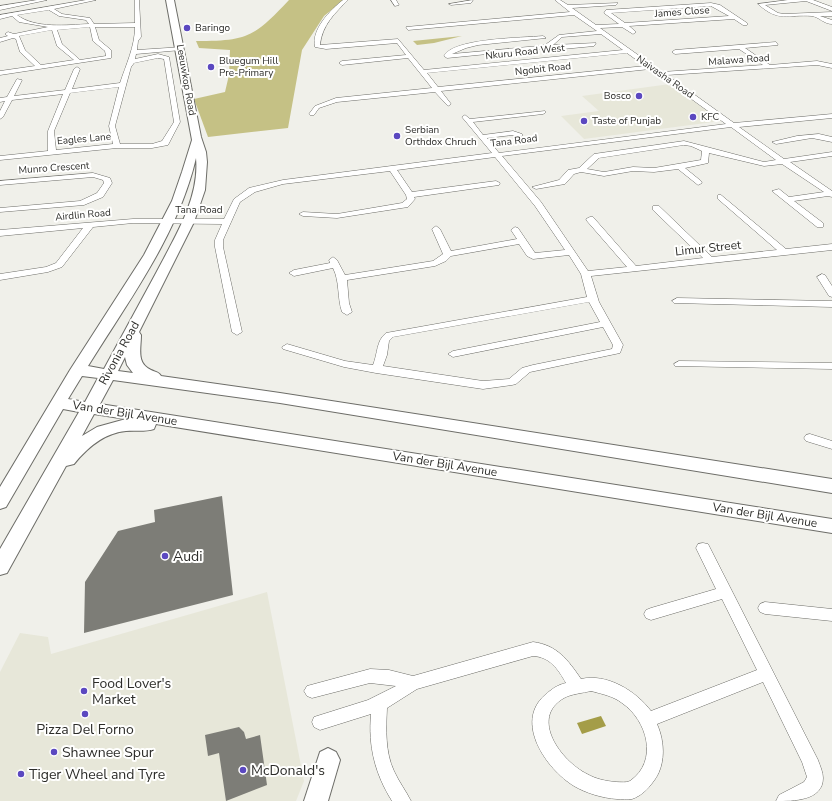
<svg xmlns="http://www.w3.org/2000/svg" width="832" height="801" font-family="'Nunito Sans',sans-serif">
<rect width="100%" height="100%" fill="#f0f0ea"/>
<g fill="#e7e7d9">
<path d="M670,84L721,121L584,139L561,116L599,111L582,96Z"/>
<path d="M267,592L304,781L296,801H0V672L20,633L48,637L51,654Z"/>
</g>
<g fill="#c5c185">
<path d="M289,0H344L324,16L302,50L288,128L208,137L194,99L225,92L229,75L230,50L199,48L196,41C248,41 254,37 289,0Z"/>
<path d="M462,36L434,43L417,45L413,41Z"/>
</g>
<path fill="#a49d48" d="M601,716L606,726L582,734L577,723Z"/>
<g fill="#7d7d77">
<path d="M222,496L233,595L84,633L85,582L118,531L155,522L154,510Z"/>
<path d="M239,727L244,732L246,739L260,735L267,785L226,801L219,753L208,756L205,735Z"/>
</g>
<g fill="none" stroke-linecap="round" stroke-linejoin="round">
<defs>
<g id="street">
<path d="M37,0H47L0,10V6Z"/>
<path d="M86,0H96L54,9L62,14L90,18L94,24L135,23V0H139L141,37L138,41L137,50L183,47L181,50L136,54L135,59L158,54L169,57L180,122L168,145L152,148H117L0,160V156L48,151V131L63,94L12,100L3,117L0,119V111L5,101L0,102V98L7,97L17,79L22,80L14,96L65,90L74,69L77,67L80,69L72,89L120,83C126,65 135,46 135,27H95L99,40L111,50V58L0,75V71L35,66L20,52L16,39L13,38L0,42V38L8,36L5,34L8,32L14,34L48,27L19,22L12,16L0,19V15ZM49,10L59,16L86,20L89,24C67,25 35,29 17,15ZM90,27L93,41L105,51L106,56L80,60L62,44L57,30ZM52,30L57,46L74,60L41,65L25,50L19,36ZM158,58L164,59L174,122L162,141L152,144H120L115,126L131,67L134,63ZM119,87L109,126L113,144L56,150L54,131L70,93Z"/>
<path d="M343,0H348C335,13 322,25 320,45L398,39L424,70L623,50L601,34L562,37L553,45L596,43L594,46L563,49L548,48L447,58L444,56C453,38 523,38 543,36L546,38L478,45L466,48L452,54L539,46L545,45L559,35L597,31L574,15L408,30L406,27L570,12L555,0H560L568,5L618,3L616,5L572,8L596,25L619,24L604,13L606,10L711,3L720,5L747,23V25H743L734,19L629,26L636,32L633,34L622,27L600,28L662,72L763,65L739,49L675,54L672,52L675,50L776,42L778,45L745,48L770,65L817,61L832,64V68L817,65L667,75L734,123L832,114V118L739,127L784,159L832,152V156L790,162L832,191V197L828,196L794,201L823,223V227H817L772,191L779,189L789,197L824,192L782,164L764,166L709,153L708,163L685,168L701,181L702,183L698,185L678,169L654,172L633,171L604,176L581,172L574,174L565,184L536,189L532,187L559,180L568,170L579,168L594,154L684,141L764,162L776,160L731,127L502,156L541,202L588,271L627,267L587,221L586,219L590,217H593L636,266L703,258L653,210V206H659L712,257L777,250L718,199V195H721L786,249L832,244V250L591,276L599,302L623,345L620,353L530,372L516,384L512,385L483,389L376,373L344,367L283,349L282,347L287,344L345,361L373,365C378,353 376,341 386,333L587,297L581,274L569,255L533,259L527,256L519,244L451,256L446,261L435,266L347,280L349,303L352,312L347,315L342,312C337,297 340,282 333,268L294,276L289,273L294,270L330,263L329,260L333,257L337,260L345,275L433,261L443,254L432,229L436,226L440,229L451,251L517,239L511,230L515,227L518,228L535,253L565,250L535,206L495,157L397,170L412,192L496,181L500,183L499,185L414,197L415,199L408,207L337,218L303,216L299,214L303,212L337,214L402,203L407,199L406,195L390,171L283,184L255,192L240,202L223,240V247L242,332L237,335L232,332L215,247V240L222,224L133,223L93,227L62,267L48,272L0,280V274L46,267L56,263L83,228L0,236V230L133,219H224L234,199L249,188L283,180L492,153L462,117L465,115L470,119L545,111V113L543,114L473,122L483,135L513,131L522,134V136L513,135L487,138L499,153L726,124L650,69L441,91L451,104L448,106L435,92L337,102L319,108L314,115H310L309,114L315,106L336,98L432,88L408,58L342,65L339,63L342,61L406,55L397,43L326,49L315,47C311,30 330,10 343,0ZM711,6L729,16L625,23L611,13ZM627,53L645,66L438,87L427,73ZM684,145L691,146L702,151L701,160L654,168L633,167L604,172L587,169L599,158ZM589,302L600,322L453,351L448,354L453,357L603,327L613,345L612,349L533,365L522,368L509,379L483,381L383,366L387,355L389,341L393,337Z"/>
<path d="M391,0H396L399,5L395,6Z"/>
<path d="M473,0L471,3L451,5L449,4Z"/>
<path d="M788,0H813L832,7V11L806,1L765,5L778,13L784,14L832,12V16H820L832,20V24C824,24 819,17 812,16C788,14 779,23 758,4Z"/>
<path d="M819,134L832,137V142L812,138L776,144L772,142L797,136Z"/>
<path d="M93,173L110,178L112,183L103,197L84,205L0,212V208L80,201L97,193L104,183L103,180L93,177L0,185V181Z"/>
<path d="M822,274L825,275L832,286V297L829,296L817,277Z"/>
<path d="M677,298L832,301V307L674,303L672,301Z"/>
<path d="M679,361L832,363V369L675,366L674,364Z"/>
<path d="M810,434L832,441V449L806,441L804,438L806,435Z"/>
<path d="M703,543L708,544L818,760C820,766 823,772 823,778C823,801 793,801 776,801L779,795L804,782L807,777L802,762L763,682L657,724C665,742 666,766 653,782C648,789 641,796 632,799C627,800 622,799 617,799C602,798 586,793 574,786C546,769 514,722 545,695C552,689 557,685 566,683C558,669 550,657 533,656L417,689L387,708C386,729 385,752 394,771C399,782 406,791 411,801H392C375,774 368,746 371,714L320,730L314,727L312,722L314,717L368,700L396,686L370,683L312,698L307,696L304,691L307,686L370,669L389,670L413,676L533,642C557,645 568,660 581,679C607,673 636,691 651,711L757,670L722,599L651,620L646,618L644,614L646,610L651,608L716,589L696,548L698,544ZM591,691C602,694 613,696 622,703C647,720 659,761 630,781C626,783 621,782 616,782C605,781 596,779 587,774C561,761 529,718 564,698C571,694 583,693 591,691Z"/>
<path d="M765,602L832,609V621L765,614L760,612L758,608L760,604Z"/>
</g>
<g id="secondary">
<path d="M166,0H174L201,137L206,152L207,162L205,190L194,222L139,332L141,335C141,349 136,363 151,370C155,372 159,372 161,376L280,393L832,479V493L280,403L113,380L100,404L832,519V533L156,424L154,429C145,432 135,430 126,431C104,433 87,448 74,464L66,466L7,573L0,575V549L79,412L63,409L6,507L0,509V487L70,370L144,255L172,201L182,172L192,140ZM196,158C200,199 173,240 155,275C138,306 121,338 104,369L88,366C129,300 178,235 196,158ZM125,357L127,365L133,373L118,371ZM82,376L98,378L85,402L68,399ZM94,414L126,419L97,427L82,436Z"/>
<path d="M328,748L336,752L340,760L328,801H304L320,752Z"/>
</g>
</defs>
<use href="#street" stroke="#6d6d68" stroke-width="1"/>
<use href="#secondary" stroke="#6d6d68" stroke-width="2"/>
<use href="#street" fill="#fff" fill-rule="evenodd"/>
<use href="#secondary" fill="#fff" fill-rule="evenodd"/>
</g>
<g fill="#5b48c0" stroke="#fffffe" stroke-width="1.5">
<circle cx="187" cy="28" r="4"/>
<circle cx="211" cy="67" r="4"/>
<circle cx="639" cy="96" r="4"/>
<circle cx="693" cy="117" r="4"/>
<circle cx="584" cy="121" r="4"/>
<circle cx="397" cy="136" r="4"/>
<circle cx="165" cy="556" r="4"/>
<circle cx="84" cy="691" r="4"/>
<circle cx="85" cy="714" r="4"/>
<circle cx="54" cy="752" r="4"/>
<circle cx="243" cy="770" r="4"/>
<circle cx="21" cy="774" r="4"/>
</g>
<g text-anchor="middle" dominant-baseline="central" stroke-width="4" stroke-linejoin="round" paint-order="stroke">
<g font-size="10" fill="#2d2d2a" stroke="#fffffe">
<text transform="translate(682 12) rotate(-4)">James Close</text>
<text transform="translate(525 52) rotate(-6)">Nkuru Road West</text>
<text transform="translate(739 60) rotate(-4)">Malawa Road</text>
<text transform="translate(543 69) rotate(-6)">Ngobit Road</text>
<text transform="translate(665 77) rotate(35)">Naivasha Road</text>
<text transform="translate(186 80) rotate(80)">Leeuwkop Road</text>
<text transform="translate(84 139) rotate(-5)">Eagles Lane</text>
<text transform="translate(514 141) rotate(-7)">Tana Road</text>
<text transform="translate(54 168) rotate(-4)">Munro Crescent</text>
<text x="199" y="210">Tana Road</text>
<text transform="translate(83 215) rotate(-5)">Airdlin Road</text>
</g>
<g font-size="10" fill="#2d2d2a" stroke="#fffffe" text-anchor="start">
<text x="195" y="28">Baringo</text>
<text x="219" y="61">Bluegum Hill<tspan x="219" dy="12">Pre-Primary</tspan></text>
<text x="631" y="96" text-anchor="end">Bosco</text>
<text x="701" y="117">KFC</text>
<text x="592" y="121">Taste of Punjab</text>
<text x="405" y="130">Serbian<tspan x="405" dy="12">Orthdox Chruch</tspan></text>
</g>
<g font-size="12" fill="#2d2d2a" stroke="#fffffe">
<text transform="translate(708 248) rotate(-6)">Limur Street</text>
<text transform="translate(119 353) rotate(-61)">Rivonia Road</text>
<text transform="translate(125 413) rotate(9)">Van der Bijl Avenue</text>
<text transform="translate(445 464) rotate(9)">Van der Bijl Avenue</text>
<text transform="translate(765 515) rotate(9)">Van der Bijl Avenue</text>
</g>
<g font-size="14" fill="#2d2d2a" stroke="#fffffe" text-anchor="start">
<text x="173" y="556">Audi</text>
<text x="92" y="683">Food Lover's<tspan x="92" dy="16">Market</tspan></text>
<text x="85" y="729" text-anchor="middle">Pizza Del Forno</text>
<text x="62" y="752">Shawnee Spur</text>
<text x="251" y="770">McDonald's</text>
<text x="29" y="774">Tiger Wheel and Tyre</text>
</g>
</g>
</svg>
